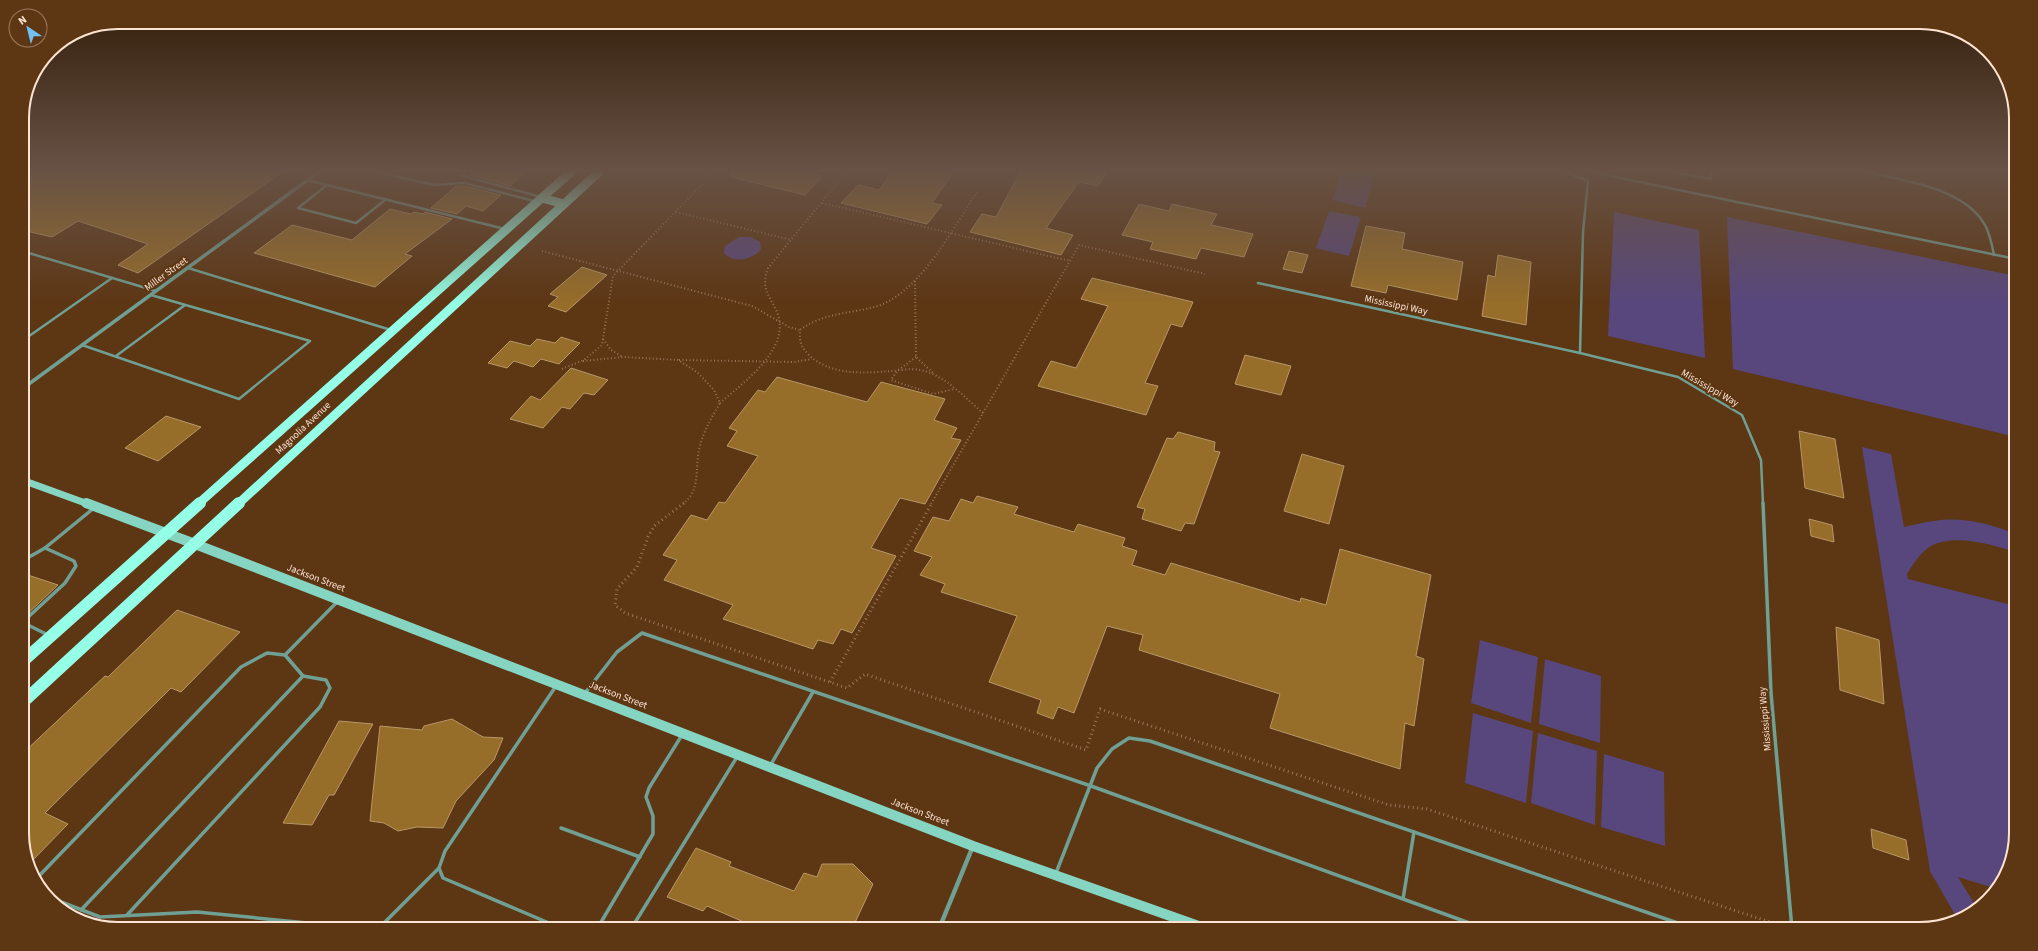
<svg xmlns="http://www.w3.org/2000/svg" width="2038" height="951" font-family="'Source Sans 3',sans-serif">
<rect width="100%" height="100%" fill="#5d3614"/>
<g fill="#58477d">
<path d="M1342,171L1375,172L1365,208L1332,200Z"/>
<path d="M1329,211L1361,217L1349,256L1316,248Z"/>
<path d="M1614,212L1699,230L1705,358L1608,336Z"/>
<path d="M1727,217L2016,276V437L1733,369Z"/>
<path d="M739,237H751L760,242L761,249C753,260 734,264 724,253L725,246Z"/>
<path d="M1862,447L1891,454L1904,527C1914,525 1924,522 1934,521C1961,516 1991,524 2016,534V552C1992,545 1951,532 1928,548C1919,555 1913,564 1907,574L1908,579L2016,606V833L2009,870L1994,888L1958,877L1977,908L1973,913L1957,918L1930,871Z"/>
<path d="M1480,640L1538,657L1531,723L1471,703Z"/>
<path d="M1545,659L1601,676L1600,743L1539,724Z"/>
<path d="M1473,713L1533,731L1526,803L1465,783Z"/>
<path d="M1538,733L1597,751L1595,825L1531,803Z"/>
<path d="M1604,754L1664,772L1665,846L1601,827Z"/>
</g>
<g fill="#966d29" stroke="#b79869">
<path d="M22,171H284L138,273L118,265L148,244L78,221L52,237L22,230Z"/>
<path d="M474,171H527L510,186L470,175Z"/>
<path d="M731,171H799L822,176L805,195L731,177Z"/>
<path d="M893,171H954L932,203L942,205L927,224L841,203L858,185L879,190Z"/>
<path d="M1021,171H1108L1098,186L1079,182L1046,228L1073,235L1061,255L970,232L982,214L996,217Z"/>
<path d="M456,186H464L501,195L483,211L466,206L457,214L431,208Z"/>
<path d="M1139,204L1169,211L1172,204L1217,214L1211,225L1253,234L1244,257L1201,248L1196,259L1150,249L1153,242L1122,235Z"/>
<path d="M390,209L411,214L414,212L423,214L425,212L452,219L405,254L412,256L375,287L254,253L292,225L352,240Z"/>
<path d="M1366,226L1405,233L1402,249L1463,262L1457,300L1388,285L1386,293L1351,286Z"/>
<path d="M1289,251L1308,255L1302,273L1283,269Z"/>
<path d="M1498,255L1531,262L1526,325L1482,316L1488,275L1495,277Z"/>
<path d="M582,267L607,275L566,312L548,306L558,297L550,294Z"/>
<path d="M1092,278L1193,302L1182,327L1171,324L1145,383L1158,386L1146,415L1038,386L1051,361L1076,368L1108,306L1081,299Z"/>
<path d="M561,337L580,343L559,364L541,359L533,367L514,361L507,368L488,363L510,341L530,346L537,339L555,343Z"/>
<path d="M1245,355L1291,366L1281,395L1235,384Z"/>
<path d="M571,368L608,380L594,395L584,393L570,409L562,407L543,428L510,419L531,396L540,400Z"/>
<path d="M777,377L867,402L881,382L945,399L934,420L957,428L951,438L961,440L925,504L900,498L871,548L896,556L852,633L841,629L833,644L818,640L813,649L723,619L733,605L664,580L677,560L663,555L691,515L707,520L719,502L725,503L758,456L727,446L737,431L729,428L758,390L765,392Z"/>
<path d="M166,416L201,427L158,461L125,448Z"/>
<path d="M1799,431L1835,439L1844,498L1805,488Z"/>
<path d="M1178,432L1215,442L1214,451L1220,452L1194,524L1185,523L1181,531L1142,519L1145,509L1137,507L1167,438L1173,439Z"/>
<path d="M1302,454L1344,466L1329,524L1284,511Z"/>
<path d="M977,496L1018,507L1014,514L1074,532L1078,524L1125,538L1122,546L1137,551L1132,565L1165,575L1171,563L1300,602L1301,598L1326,605L1340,549L1431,575L1416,656L1424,659L1414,726L1405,723L1400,769L1270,728L1280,694L1139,650L1143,635L1107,626L1074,713L1058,707L1053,719L1037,713L1041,700L989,682L1017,616L941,592L945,584L920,575L932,557L914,551L933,517L949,521L961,499L973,503Z"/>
<path d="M1809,519L1832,525L1834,542L1811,536Z"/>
<path d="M22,573L58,585L22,619Z"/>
<path d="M177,610L240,632L181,692L171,688L45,813L68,824L31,862L22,839V754L105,676L108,677Z"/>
<path d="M1836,627L1879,640L1884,704L1840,690Z"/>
<path d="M452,719L483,737L503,738L494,760L456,801L443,828L417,827L398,831L384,823L370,821L380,726L422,730L424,726Z"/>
<path d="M339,721L373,724L334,795H329L312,825L283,823Z"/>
<path d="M1871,829L1906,840L1909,860L1873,848Z"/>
<path d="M696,848L731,862L729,866L794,891L804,873L817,877L822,864H853L873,884L852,929H760L707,906L703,911L667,897Z"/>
</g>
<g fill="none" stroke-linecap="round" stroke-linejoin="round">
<g stroke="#98765a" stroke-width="2" stroke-dasharray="1 2.5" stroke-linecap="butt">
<path d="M977,192C953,228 921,291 878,306C851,314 824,312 800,330C799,342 802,349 811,357C834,376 865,373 893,371C902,370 912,368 920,370C944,374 965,398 983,413"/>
<path d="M822,203L1070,261"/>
<path d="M676,212L792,240"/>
<path d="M542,251L752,306L789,327L800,330"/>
<path d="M915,281L916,357L934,374"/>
<path d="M603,339L611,350L623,357"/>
<path d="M916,357L897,371L891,380L933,394L954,389"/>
<path d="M679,360L794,362L812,359"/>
<path d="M583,361L624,357L678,360L697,372L714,390L720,403C712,417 704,430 700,446C694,467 702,489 683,504"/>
<path d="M562,369L584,360L602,345L613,276L715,171"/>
<path d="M720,403C744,382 794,347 776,310C768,292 761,290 768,268L847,171"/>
<path d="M931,504L1079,245L1205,274"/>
</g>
<g stroke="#98765a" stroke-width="3" stroke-dasharray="1 3.5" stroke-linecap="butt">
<path d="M684,503L654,526L648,537L637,567L617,589L615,605L625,613L847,688L865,674L1086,750L1100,709L1389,805L1427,809L1782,926"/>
<path d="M830,682L932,503"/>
</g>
<g stroke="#6fa093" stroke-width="2.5">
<path d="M372,171L434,185L464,183L534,201"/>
<path d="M1563,171L1588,181L1583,232L1580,353"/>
<path d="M1668,171L1711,179L1712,171"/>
<path d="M1861,171C1900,180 1964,187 1985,225C1990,234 1992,245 1994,255"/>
<path d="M1591,172L2016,259"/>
<path d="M460,175L541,197"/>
<path d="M307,180L505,229"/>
<path d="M327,185L298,208L356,223L385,200"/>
<path d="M22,251L156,291"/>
<path d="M188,268L391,330"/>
<path d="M1258,283L1580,353L1678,377L1742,415L1761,460L1763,504"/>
<path d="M22,341L112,278"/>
<path d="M82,345L239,399L310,341L151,295"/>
<path d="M116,356L185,305"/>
</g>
<g stroke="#6fa093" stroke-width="3.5">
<path d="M1763,503L1771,693L1792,929"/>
<path d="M45,548L74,561L76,566L65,583L26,619L24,623L48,635"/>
<path d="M22,561L45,548L94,508"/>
<path d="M556,686L445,851L439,868L443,878L563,929"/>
<path d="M585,693L617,652L642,633L1091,786L1486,929"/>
<path d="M770,766L813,692"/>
<path d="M561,828L640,857"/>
<path d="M1056,873L1097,768L1112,749L1129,738L1150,741L1695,929"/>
<path d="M37,878L241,667L267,653L285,655L338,601"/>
<path d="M51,898L100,917L197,912L368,929"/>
<path d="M1403,899L1414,832"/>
<path d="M81,910L303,676"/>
<path d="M127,915L320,707L330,688L326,680L303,676L285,655"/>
<path d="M378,929L439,868"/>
<path d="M597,929L653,834V816L646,797L649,788L682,735"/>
<path d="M631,929L737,757"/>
</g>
<path stroke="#6fa093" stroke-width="3.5" d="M22,389L320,171"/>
<path stroke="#6fa093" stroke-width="4.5" d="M939,929L973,846"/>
<path stroke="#85d5c2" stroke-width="7" d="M22,480L88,504"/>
<path stroke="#85d5c2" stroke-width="10" d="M86,503L195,544L973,846L1207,929"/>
<g stroke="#94fee6" stroke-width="9">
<path d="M542,198L564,204"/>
<path d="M198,504L572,171"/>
<path d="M238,504L600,171"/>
</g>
<g stroke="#94fee6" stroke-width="12">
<path d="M22,662L200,503"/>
<path d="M22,703L239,503"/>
</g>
</g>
<linearGradient id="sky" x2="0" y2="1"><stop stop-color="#331e0b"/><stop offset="0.56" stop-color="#675245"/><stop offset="1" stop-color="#675245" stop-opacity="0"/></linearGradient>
<rect width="2038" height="304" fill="url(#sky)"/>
<g text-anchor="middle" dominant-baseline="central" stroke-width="4" stroke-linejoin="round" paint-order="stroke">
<g font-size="10" fill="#fde3d2" stroke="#5d3614">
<text transform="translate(166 274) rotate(-36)">Miller Street</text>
<text transform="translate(1396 305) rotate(12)">Mississippi Way</text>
<text transform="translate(1710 388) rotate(30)">Mississippi Way</text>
<text transform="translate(303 428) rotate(-43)">Magnolia Avenue</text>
<text transform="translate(316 578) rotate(21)">Jackson Street</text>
<text transform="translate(618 695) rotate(21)">Jackson Street</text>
<text transform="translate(1765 719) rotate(-95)">Mississippi Way</text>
<text transform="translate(920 812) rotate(21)">Jackson Street</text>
</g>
</g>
<path d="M0 0H2038V951H0ZM118 29H1920A89 89 0 0 1 2009 118V833A89 89 0 0 1 1920 922H118A89 89 0 0 1 29 833V118A89 89 0 0 1 118 29Z" fill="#5d3614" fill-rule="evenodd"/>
<path fill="none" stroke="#fde3d2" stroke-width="2" d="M118 29H1920A89 89 0 0 1 2009 118V833A89 89 0 0 1 1920 922H118A89 89 0 0 1 29 833V118A89 89 0 0 1 118 29Z"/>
<g transform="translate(28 28) rotate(325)"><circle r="19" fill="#5d3614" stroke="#9d7b60"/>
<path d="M0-3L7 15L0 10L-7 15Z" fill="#70c2f4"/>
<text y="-6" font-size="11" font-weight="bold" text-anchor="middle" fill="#fde3d2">N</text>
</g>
</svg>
